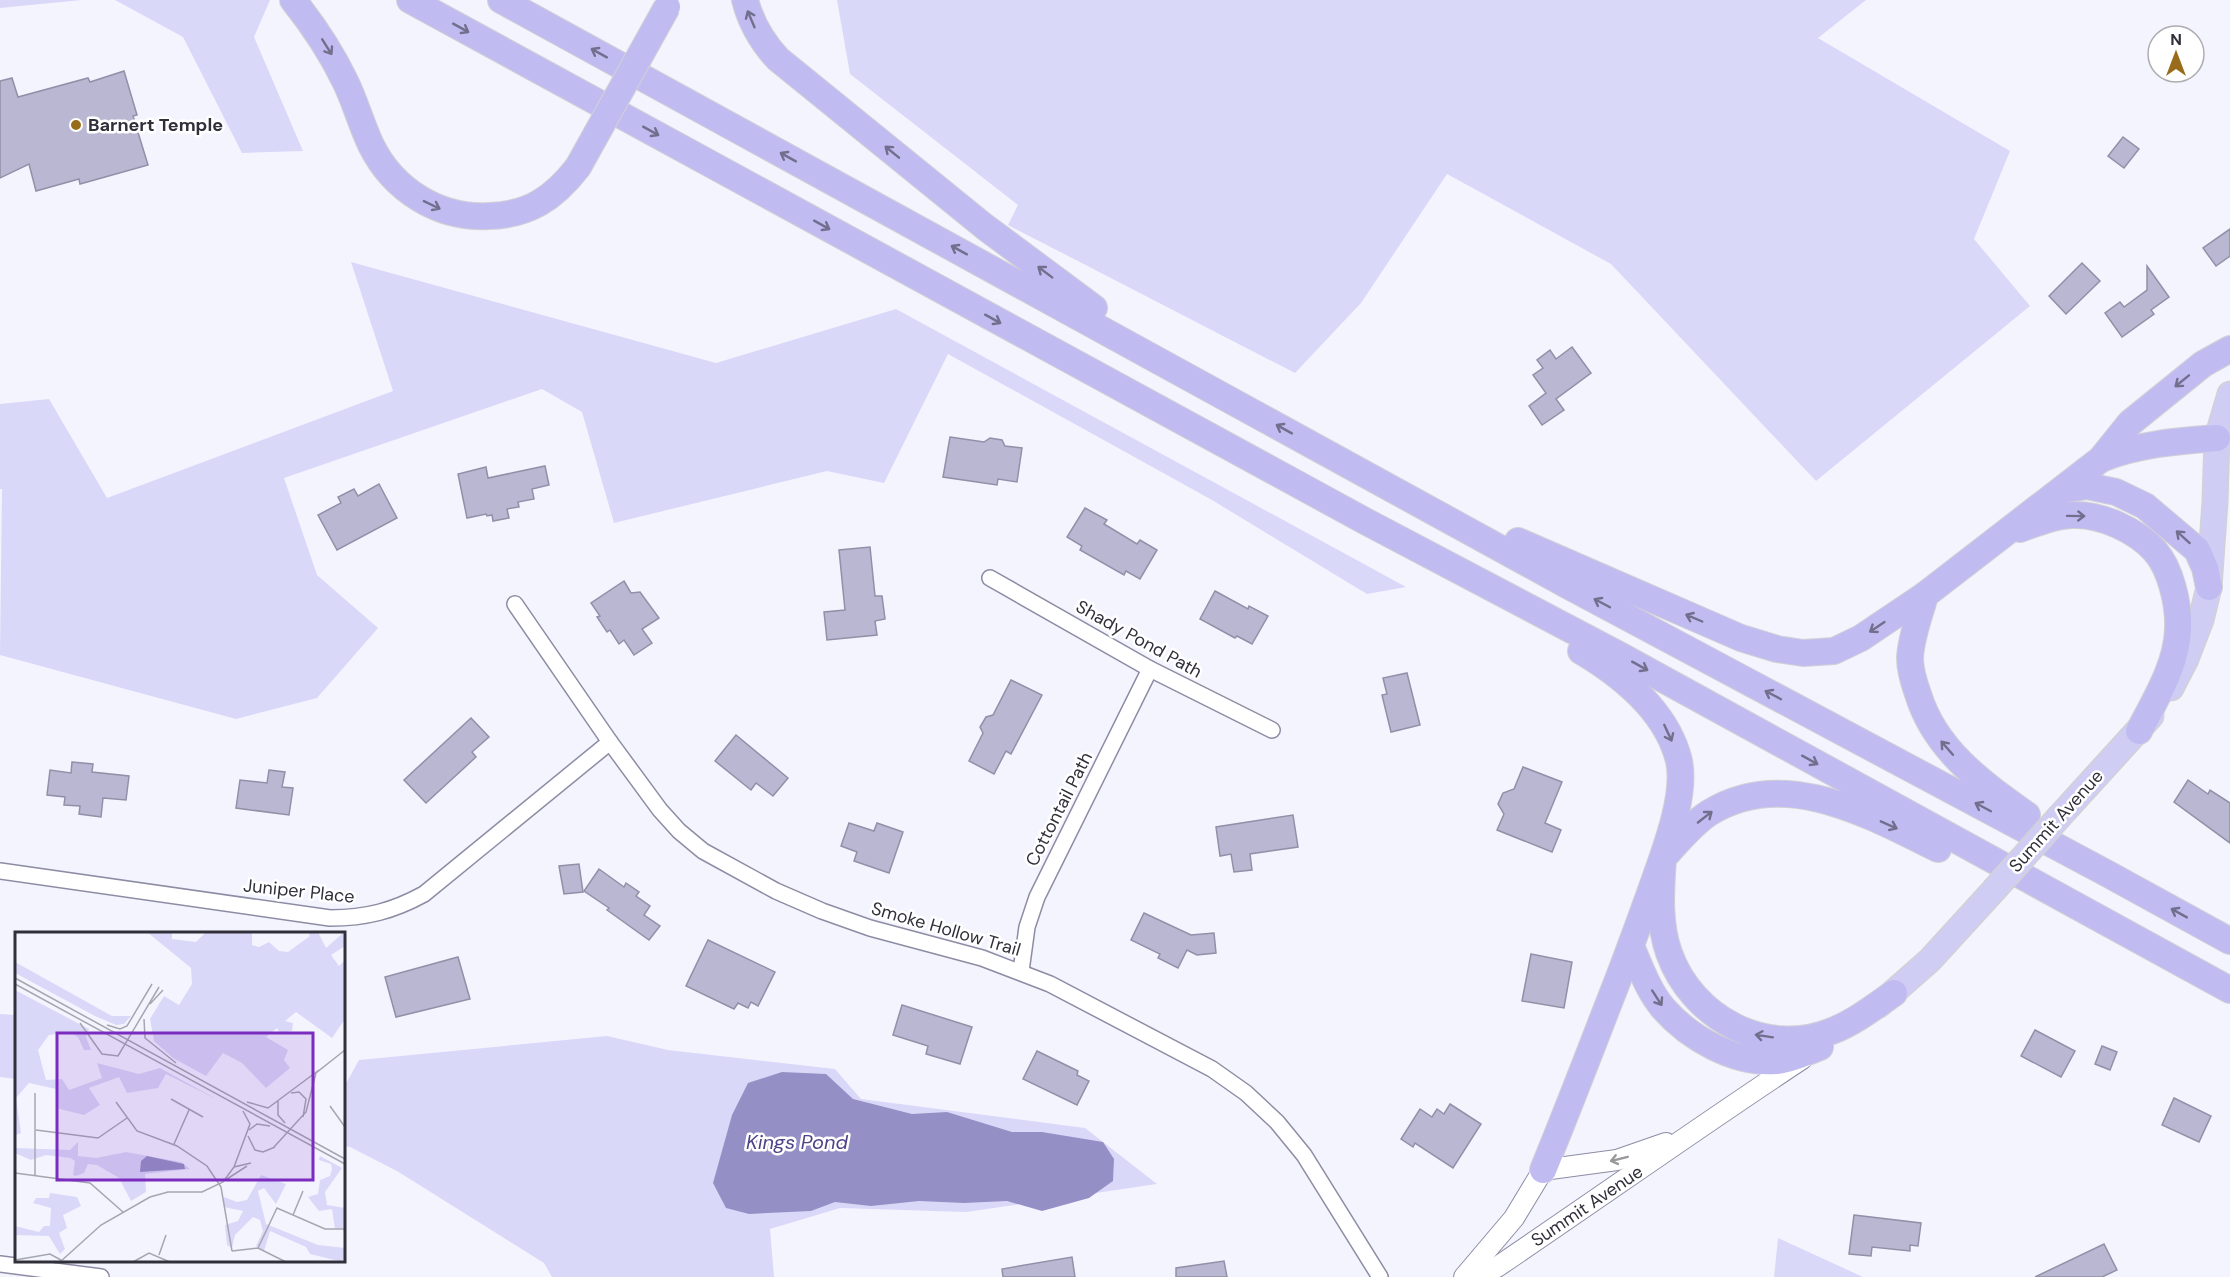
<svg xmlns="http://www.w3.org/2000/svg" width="2230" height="1277" font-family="'DM Sans',sans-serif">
<rect width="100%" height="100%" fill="#f4f4ff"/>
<g fill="#dad8f8">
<path d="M0,0H82L0,8Z"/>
<path d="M115,0H270L254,37L303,151L242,153L183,37Z"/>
<path d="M837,0H1866L1818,38L2010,151L1974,239L2030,306L1816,481L1611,264L1447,174L1361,303L1295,373L1008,225L1018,205L850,74Z"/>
<path d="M351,262L716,363L896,309L1406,587L1367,594L1212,500L948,354L884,483L827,471L614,523L582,412L542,389L284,478L317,575L378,628L317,698L236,719L0,655L2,489H0V404L49,399L107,498L393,391Z"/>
<path d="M0,1014L16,1015V1079L0,1077Z"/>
<path d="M607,1036L668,1050L835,1069L861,1099L1085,1128L1157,1184L966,1212L840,1208L770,1229L774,1277H552L544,1263L397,1171L350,1147L344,1146V1087L359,1060Z"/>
<path d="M1778,1238L1863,1277H1774Z"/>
</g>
<path fill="#9490c5" d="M782,1072L826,1074L853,1099L912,1114L947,1112L1012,1132H1042L1103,1142L1114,1159L1113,1181L1089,1198L1042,1211L1007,1201L964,1203L919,1201L871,1206L835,1202L811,1211L749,1214L726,1208L713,1183L732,1115L748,1083Z"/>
<g fill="#b9b7d1" stroke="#9190a8" stroke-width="1.5">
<path d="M124,71L137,115L133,116L148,165L80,184L79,179L36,191L29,164L0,178V81L12,78L18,97L88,78L90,82Z"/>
<path d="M2123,137L2139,149L2124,168L2108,156Z"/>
<path d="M2230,229V256L2216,266L2203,248Z"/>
<path d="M2082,263L2100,281L2066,314L2049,296Z"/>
<path d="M2147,266L2169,297L2151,310L2154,314L2122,337L2105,313L2120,302L2124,307L2147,290Z"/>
<path d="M1572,347L1591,373L1556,399L1564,410L1542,425L1529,406L1546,393L1533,375L1543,368L1537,360L1550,350L1556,359Z"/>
<path d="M950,437L984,442L990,438L1002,440L1005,446L1022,448L1017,482L998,479L997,485L943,477Z"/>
<path d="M545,466L549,485L532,489L534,499L518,502L519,507L507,509L509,518L493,521L492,515L487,516L486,514L467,518L458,474L486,467L488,478Z"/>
<path d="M379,484L397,518L337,550L318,515L341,503L338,497L354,489L358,496Z"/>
<path d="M1085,508L1107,520L1104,524L1137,544L1140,540L1157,550L1140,579L1126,571L1124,575L1080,550L1082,546L1067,537Z"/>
<path d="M870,547L875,596H882L885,619L875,621L877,635L827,640L824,612L845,610L839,550Z"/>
<path d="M624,581L631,593L640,592L659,618L642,629L652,643L634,655L624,640L619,644L610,630L607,632L597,617L600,616L591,603Z"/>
<path d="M1215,591L1248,609L1249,606L1268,616L1252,644L1237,636L1235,638L1200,619Z"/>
<path d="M1407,673L1420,725L1391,732L1382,695L1387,694L1383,678Z"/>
<path d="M1011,680L1042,695L1011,754L1006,751L994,774L969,761L983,733L980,727L986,717L993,715Z"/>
<path d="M471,718L489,737L472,752L476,757L426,803L404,780Z"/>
<path d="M736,735L788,778L773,796L756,783L751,790L715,761Z"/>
<path d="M72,762L93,764L92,772L129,776L126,800L103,798L101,817L79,814L80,806L64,805L65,797L47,795L50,770L71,773Z"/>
<path d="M1523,767L1562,782L1545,823L1561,830L1552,852L1497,830L1504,814L1498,804L1503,793L1514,789Z"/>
<path d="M269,770L285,772L282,787L293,788L289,815L236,808L240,780L267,783Z"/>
<path d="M2188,780L2208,794L2210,790L2230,803V843L2174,802Z"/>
<path d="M1293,815L1298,847L1250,854L1252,870L1234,872L1231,854L1220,856L1216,827Z"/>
<path d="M849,823L874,831L877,823L903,832L889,873L854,861L857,852L841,846Z"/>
<path d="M579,864L583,892L564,894L559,866Z"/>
<path d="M599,869L624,887L626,883L639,892L636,896L650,906L644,915L660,926L649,940L607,910L609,908L584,891Z"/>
<path d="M1144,913L1191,935L1214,933L1216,953L1197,955L1187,950L1178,968L1158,958L1160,954L1131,940Z"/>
<path d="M708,940L775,972L758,1006L751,1002L748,1008L738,1003L734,1009L686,986Z"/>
<path d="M1531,954L1572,962L1564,1008L1522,1001Z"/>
<path d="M458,957L470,999L396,1017L385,977Z"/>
<path d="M902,1005L972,1027L960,1064L926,1054L928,1046L893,1035Z"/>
<path d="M2035,1030L2075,1051L2061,1077L2021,1056Z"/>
<path d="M2102,1046L2117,1052L2110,1070L2095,1064Z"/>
<path d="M1037,1051L1078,1071L1077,1075L1089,1081L1077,1105L1023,1079Z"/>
<path d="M2174,1098L2211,1116L2199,1142L2162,1125Z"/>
<path d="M1450,1104L1481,1124L1453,1168L1415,1143L1413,1147L1401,1139L1420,1109L1432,1117L1437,1109L1444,1114Z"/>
<path d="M1854,1215L1921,1223L1918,1246L1910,1245V1251L1872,1247L1871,1256L1849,1254Z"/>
<path d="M2104,1244L2117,1270L2102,1277H2035Z"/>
<path d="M1072,1257L1075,1277H1003L1002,1269Z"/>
<path d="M1224,1261L1227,1277H1176V1268Z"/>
</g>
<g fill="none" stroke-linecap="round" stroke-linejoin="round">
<defs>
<g id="minor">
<path d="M990,578L1150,669L1272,730"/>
<path d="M515,604L610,742L660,810L679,831L703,851L776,891L822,911L870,928L982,958L1050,984L1212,1069L1246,1093L1277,1122L1304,1155L1380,1277"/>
<path d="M0,871L330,918C366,918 393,911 424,894L610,742"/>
<path d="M1021,971L1027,927L1037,897L1150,669"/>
<path d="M0,1264L101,1277"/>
</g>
<g id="tertiary">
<path d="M1464,1277L1514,1218L1543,1170L1617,1160L1666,1143"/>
<path d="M1478,1277L1497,1267C1599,1198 1699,1127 1802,1059"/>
</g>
<g id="primary">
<path d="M2171,688L2186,659L2201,620L2209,587L2215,502L2217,438L2230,394"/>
<path d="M2060,816L2151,716"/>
<path d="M1879,1005L1930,960L1994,890"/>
</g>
<g id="trunk">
<path d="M293,0C313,25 331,52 345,81C355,101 361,124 371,145C393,190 439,219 489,216C529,215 554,198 578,167"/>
<path d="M410,0L1365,521L1621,656L2230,990"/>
<path d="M501,0L1567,585L2108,874L2230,941"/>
<path d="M745,0C751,23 762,42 778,59L985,227L1094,308"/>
<path d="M2101,459C2139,444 2177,441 2217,438"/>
<path d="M2062,490L2087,486L2116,492L2145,506L2197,550L2205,568L2209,587"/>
<path d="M2020,529C2036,523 2056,515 2073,515C2101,514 2136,530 2155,551C2171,569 2179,605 2178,629C2177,665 2155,700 2139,731"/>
<path d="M1518,541L1741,638L1777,649L1803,653L1834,651L1861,638L1925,595L2101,459L2130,423L2203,364L2230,349"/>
<path d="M1925,595C1920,615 1911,636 1910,658C1910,669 1914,683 1918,694C1935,750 1982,783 2027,815"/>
<path d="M1631,946C1640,967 1648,990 1663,1008C1689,1038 1735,1064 1776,1061C1791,1060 1806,1052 1820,1047"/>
<path d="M1894,993C1874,1007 1855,1022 1832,1031C1766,1058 1692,1018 1669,953C1658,922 1661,890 1663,858C1677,843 1692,824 1709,813C1784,766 1869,815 1938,849"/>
<path d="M1543,1170C1566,1114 1588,1057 1610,1000C1624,965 1637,929 1650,893C1662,858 1687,798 1679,761C1667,711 1623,676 1581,651"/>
</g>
</defs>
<use href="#minor" stroke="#8d8ca4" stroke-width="18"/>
<use href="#tertiary" stroke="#8d8ca4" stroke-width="22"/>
<use href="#primary" stroke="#d2d1d4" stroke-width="27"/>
<use href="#trunk" stroke="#d2d1d4" stroke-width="28"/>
<use href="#minor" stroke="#fff" stroke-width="15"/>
<use href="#tertiary" stroke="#fff" stroke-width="20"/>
<use href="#primary" stroke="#d0cdf5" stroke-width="24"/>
<use href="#trunk" stroke="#c0bcf2" stroke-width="26"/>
<defs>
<path id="primary-bridge" d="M1994,890L2060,816"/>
<path id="trunk-bridge" d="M578,167L667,7"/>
</defs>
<use href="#primary-bridge" stroke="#d2d1d4" stroke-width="27" stroke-linecap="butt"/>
<use href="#trunk-bridge" stroke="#d2d1d4" stroke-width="28" stroke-linecap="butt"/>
<use href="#primary-bridge" stroke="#d0cdf5" stroke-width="24"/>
<use href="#trunk-bridge" stroke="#c0bcf2" stroke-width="26"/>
</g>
<defs><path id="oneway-shaft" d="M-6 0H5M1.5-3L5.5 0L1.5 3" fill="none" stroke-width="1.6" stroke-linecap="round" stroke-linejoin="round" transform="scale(1.5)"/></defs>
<g stroke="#716f8d">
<use href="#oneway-shaft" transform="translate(751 19) rotate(-113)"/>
<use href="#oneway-shaft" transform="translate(461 28) rotate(29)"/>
<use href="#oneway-shaft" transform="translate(327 47) rotate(58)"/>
<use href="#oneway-shaft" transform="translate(599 53) rotate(-151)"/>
<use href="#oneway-shaft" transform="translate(651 131) rotate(29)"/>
<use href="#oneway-shaft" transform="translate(892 152) rotate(-141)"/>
<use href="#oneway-shaft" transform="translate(788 157) rotate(-151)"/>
<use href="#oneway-shaft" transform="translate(432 205) rotate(26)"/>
<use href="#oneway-shaft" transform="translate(822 225) rotate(29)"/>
<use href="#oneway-shaft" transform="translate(959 250) rotate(-151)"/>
<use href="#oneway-shaft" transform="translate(1045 272) rotate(-143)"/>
<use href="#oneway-shaft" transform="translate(993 319) rotate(29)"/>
<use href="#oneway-shaft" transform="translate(2182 381) rotate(141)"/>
<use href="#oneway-shaft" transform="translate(1284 429) rotate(-151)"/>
<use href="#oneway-shaft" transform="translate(2076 516) rotate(1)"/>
<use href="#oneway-shaft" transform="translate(2183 537) rotate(-138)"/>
<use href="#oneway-shaft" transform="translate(1602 603) rotate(-152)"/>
<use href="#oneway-shaft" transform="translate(1694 618) rotate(-157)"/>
<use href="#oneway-shaft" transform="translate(1877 627) rotate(146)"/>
<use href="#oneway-shaft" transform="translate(1640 666) rotate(29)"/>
<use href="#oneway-shaft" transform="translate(1773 695) rotate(-152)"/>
<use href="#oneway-shaft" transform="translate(1668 733) rotate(65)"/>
<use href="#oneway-shaft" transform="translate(1947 748) rotate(-131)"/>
<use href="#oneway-shaft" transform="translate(1810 760) rotate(29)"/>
<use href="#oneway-shaft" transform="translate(1983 807) rotate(-152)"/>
<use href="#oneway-shaft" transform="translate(1705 817) rotate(-38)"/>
<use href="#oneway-shaft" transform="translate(1889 825) rotate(24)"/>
<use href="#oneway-shaft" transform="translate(2179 913) rotate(-151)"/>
<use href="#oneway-shaft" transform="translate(1657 998) rotate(57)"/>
<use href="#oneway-shaft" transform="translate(1764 1036) rotate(-171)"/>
</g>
<use stroke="#98989c" href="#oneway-shaft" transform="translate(1619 1159) rotate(166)"/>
<circle fill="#986c1a" stroke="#fff" stroke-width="2" cx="76" cy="125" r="6"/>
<g text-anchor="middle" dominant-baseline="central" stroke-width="5" stroke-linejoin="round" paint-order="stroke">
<g font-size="18" font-weight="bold" fill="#31303a" stroke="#fff" text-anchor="start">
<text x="88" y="125">Barnert Temple</text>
</g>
<g font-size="18" fill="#31303a" stroke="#fff">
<text transform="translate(1139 639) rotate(29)">Shady Pond Path</text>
<text transform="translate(1059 809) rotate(-63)">Cottontail Path</text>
<text transform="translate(2056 821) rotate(-48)">Summit Avenue</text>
<text transform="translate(299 891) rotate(6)">Juniper Place</text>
<text transform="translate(946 929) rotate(16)">Smoke Hollow Trail</text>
<text transform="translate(1587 1206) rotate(-34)">Summit Avenue</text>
</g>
<g font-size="20" font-style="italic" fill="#4d4386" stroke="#fff">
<text x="797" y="1142">Kings Pond</text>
</g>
</g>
<g transform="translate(15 932)">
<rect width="330" height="330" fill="#f4f4ff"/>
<path d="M132,0H157V7L181,10L191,0H237V13L244,15L254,10L264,19L273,20L295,4L293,0H303L311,16L328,1L330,14L316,23L324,34L330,28V87L317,106L281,80L270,89L278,91L277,99L265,101L262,96L251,105L273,118L269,128L275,136L251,156L227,131L208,121L191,144L158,126L139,109L135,87L149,64L164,73L177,52L176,36ZM0,30L97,84H116L109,92L101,93L80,84L0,41ZM0,58L74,97L71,105L76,118H69L63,105L54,100L34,103L23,118L31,148L47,147L54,158L87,146L82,131L124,142L145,136L203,168L151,142L143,156L112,161L104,145L74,156L85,173L69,183L41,176V157L14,151L1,166L6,201L1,203L0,211ZM63,210V224L81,226L111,220L166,230L175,237L130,242L131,260L116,269L104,246L82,233L73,232L69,241L61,244L58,243L60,229L55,226L31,223L16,228L0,221V216L55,218ZM305,224L327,236L310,260L312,273L330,276V305L328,296L320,297L317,277L304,279L293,265L303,262L305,248L315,244L317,237L316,232L304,228ZM246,243L271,252L261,272L249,256L243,259L251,292L303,313L330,316V327L324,329L295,322L291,315L255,299L249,319L241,314L248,299L245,288L238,285L220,303L217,316L212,313L210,293L223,289L228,279L209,275V265L222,270L232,268ZM35,261L62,265L66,274L48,283L52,296L44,301L50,317L45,322L34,304L0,303V294L24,300L29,294H35L36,276L18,271L21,266H34Z" fill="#dad8f8"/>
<path d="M132,224L169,232L170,237L125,240L126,229Z" fill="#9490c5"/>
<path fill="none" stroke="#a6a6b0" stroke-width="1.5" d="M0,46L330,227M0,52L330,232M135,72L148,58M129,87L130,106L161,131M65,91L87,122L103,124L144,55M92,93L105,97L112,94L137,52M20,161V243M276,161L284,160L291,167L288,185M156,167L188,185M263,169V183L270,191M101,170L122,199L162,214L192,234L206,255L217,319M232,170L253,176L304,138M315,174L330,195M21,198L83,206L112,186M234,198L242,192L255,194M233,204L240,218L248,220L260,215M159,212L174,178M259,215L291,180L301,141L330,118M219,235L235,192L228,179M0,241L75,251L108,280M212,247L232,234M278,283L288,259M243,316L262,276L310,297H330M217,319L243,316L271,330M144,323L151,303M0,328L35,322L46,328M45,330L86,293L135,265L153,260H187L208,250L219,235L236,231M118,330L134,321L155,330"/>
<path fill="#7b2cbf" fill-opacity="0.15" stroke="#7b2cbf" stroke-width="3" d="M42,101H298V248H42Z"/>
<rect width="330" height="330" fill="none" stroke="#31303a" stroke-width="3"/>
</g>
<g transform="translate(2176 54)"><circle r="28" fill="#ffffff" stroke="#adacb0" stroke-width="1.5"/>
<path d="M0-4.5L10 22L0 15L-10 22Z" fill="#986c1a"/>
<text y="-9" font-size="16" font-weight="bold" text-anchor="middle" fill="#31303a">N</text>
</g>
</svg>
